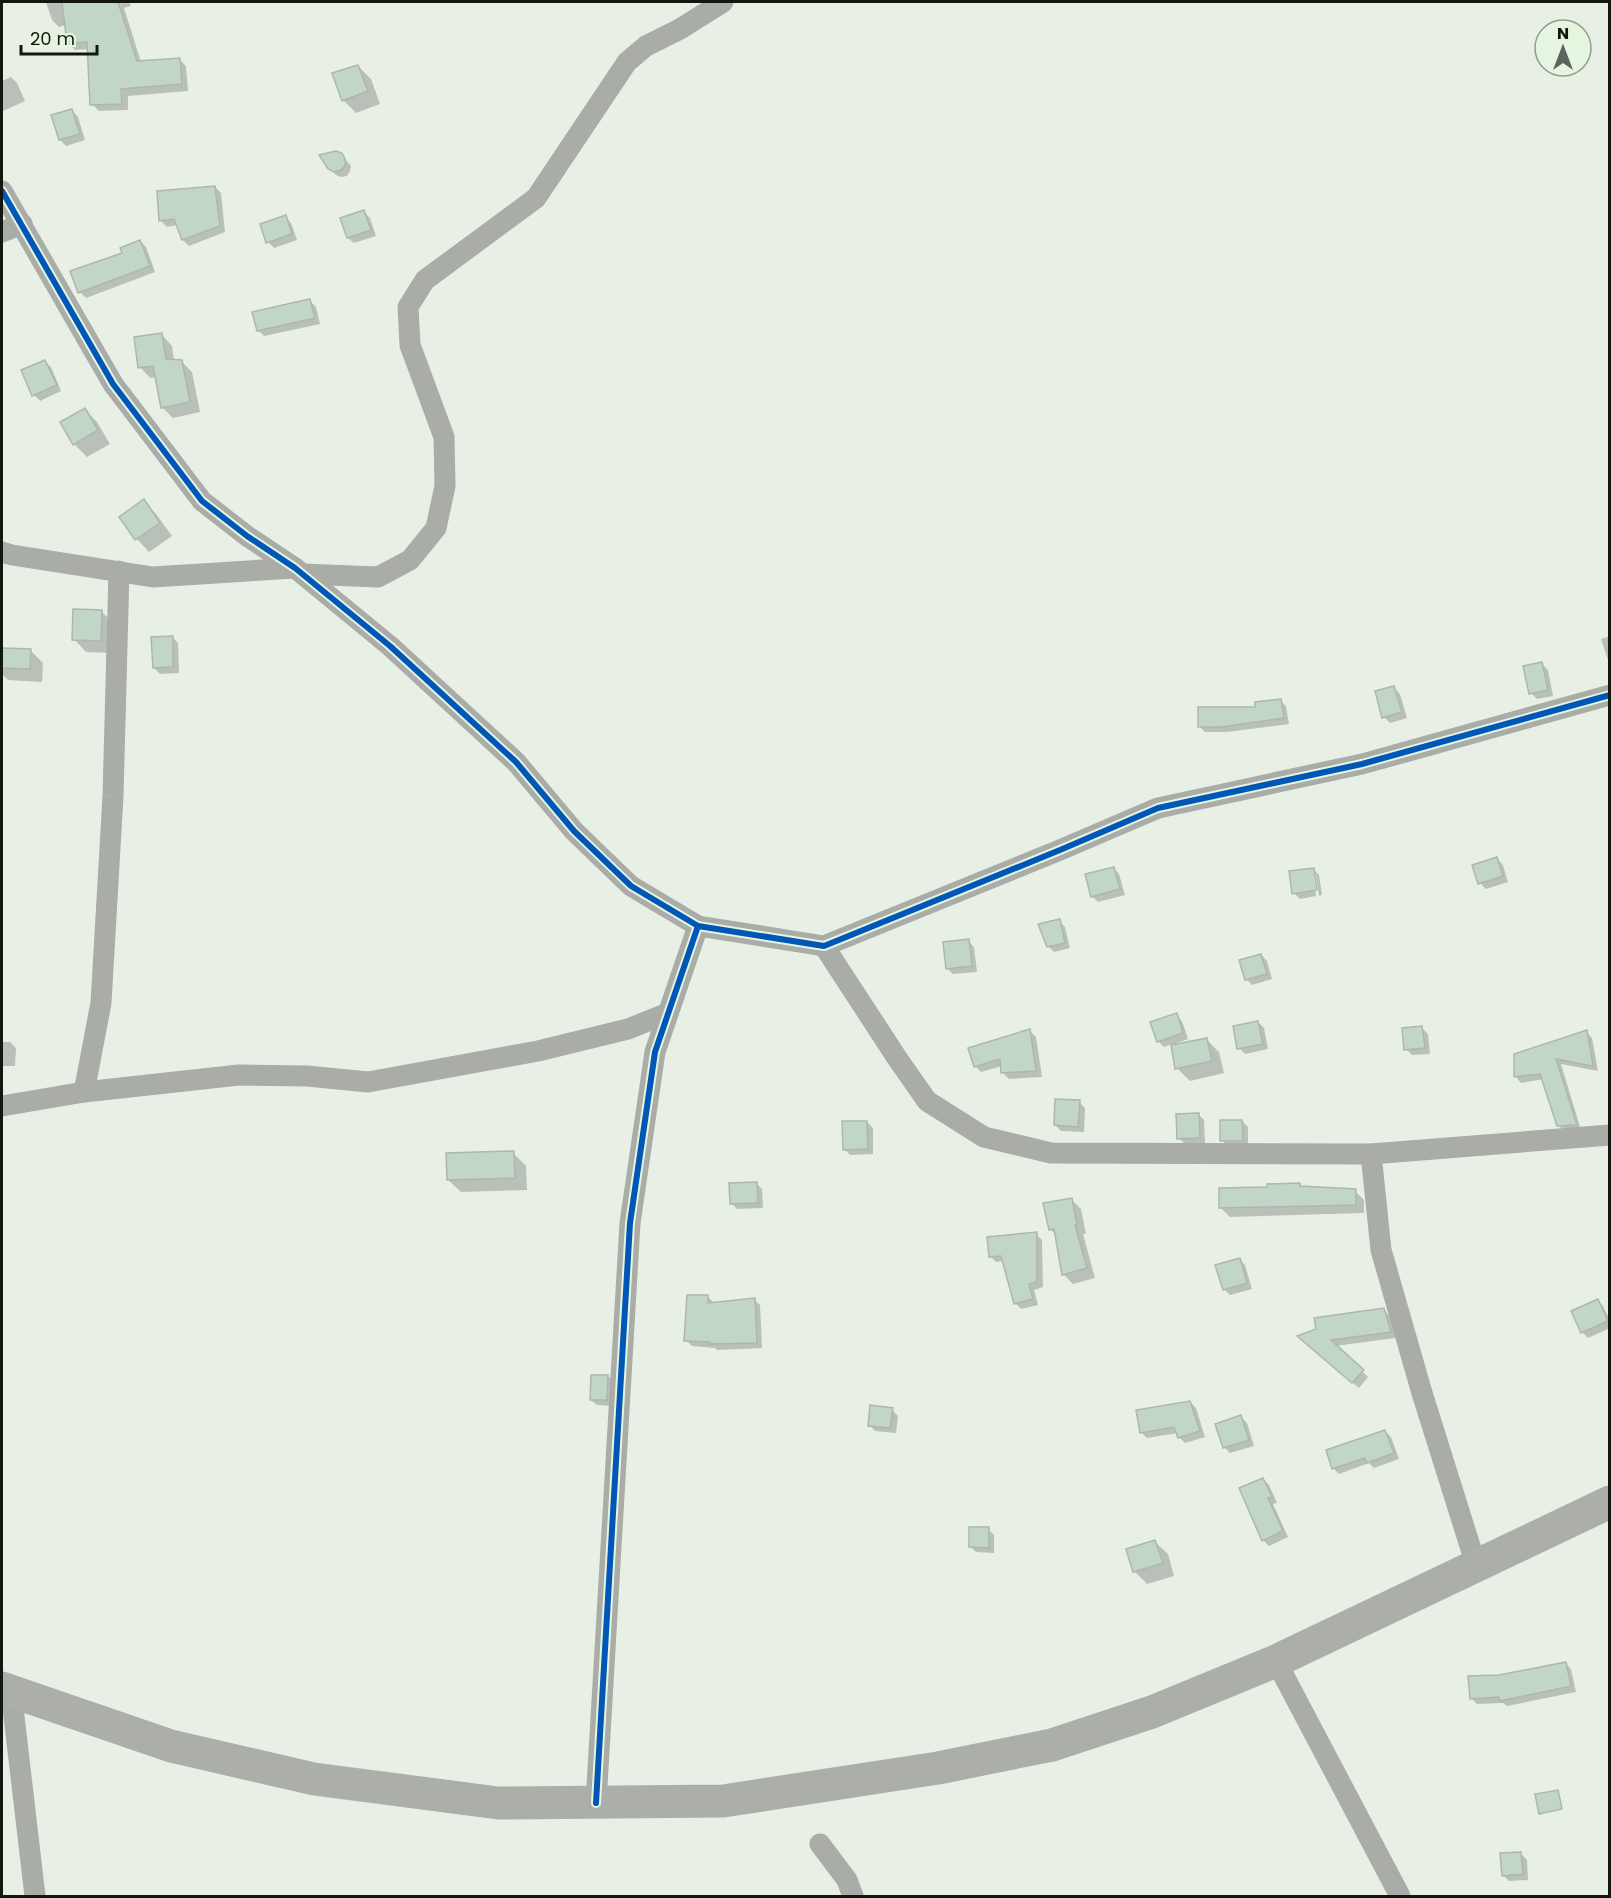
<svg xmlns="http://www.w3.org/2000/svg" width="1611" height="1898" font-family="Poppins,sans-serif">
<rect width="100%" height="100%" fill="#e8f0e5"/>
<g fill="#0003">
<path d="M46,2H129L131,6L124,8L141,62L179,59L186,66L188,91L128,96V110L99,111L92,104L89,49L75,50L68,43L66,25L59,27L52,20Z"/>
<path d="M358,66L371,79L380,104L356,113L343,100Z"/>
<path d="M11,77L17,83L25,101L3,111L2,81Z"/>
<path d="M72,111L78,117L85,140L66,146L60,140Z"/>
<path d="M341,154L351,166L350,171L347,176L341,177L336,175L329,168Z"/>
<path d="M215,187L221,193L225,232L189,246L183,240L177,225L167,227L161,221Z"/>
<path d="M364,212L370,218L376,236L354,243L348,238Z"/>
<path d="M285,217L291,223L297,240L274,248L268,242Z"/>
<path d="M140,241L146,247L155,272L86,298L80,292Z"/>
<path d="M310,301L316,307L320,324L264,336L258,330Z"/>
<path d="M162,335L172,346L174,361H181L192,372L200,412L173,418L162,407L156,377L150,378L140,367Z"/>
<path d="M45,362L51,367L61,391L40,401L34,395Z"/>
<path d="M85,410L97,422L110,444L87,457L74,444Z"/>
<path d="M144,501L156,514L172,536L149,552L137,539L121,518Z"/>
<path d="M101,611L114,624L113,653L86,652L74,639Z"/>
<path d="M1610,636V666L1601,639Z"/>
<path d="M172,637L178,643L179,673L160,674L154,668Z"/>
<path d="M2,649L30,650L43,663L42,682L8,680L2,674Z"/>
<path d="M1542,664L1548,670L1553,696L1537,699L1531,693Z"/>
<path d="M1394,688L1400,694L1407,718L1390,723L1384,717Z"/>
<path d="M1280,700L1286,706L1289,724L1227,732H1205L1199,726Z"/>
<path d="M1497,859L1503,865L1508,882L1486,889L1480,883Z"/>
<path d="M1113,868L1119,874L1125,895L1098,902L1092,896Z"/>
<path d="M1313,869L1319,875L1322,895L1319,896L1316,874H1313L1316,896L1300,899L1294,893Z"/>
<path d="M1059,921L1065,927L1070,948L1054,952L1048,946Z"/>
<path d="M968,941L974,947L977,972L953,974L947,968Z"/>
<path d="M1261,955L1267,961L1272,979L1252,985L1246,979Z"/>
<path d="M1176,1015L1182,1021L1188,1039L1177,1043V1045L1206,1039L1219,1052L1224,1073L1190,1081L1177,1068L1172,1044L1164,1047L1158,1041Z"/>
<path d="M1258,1022L1264,1028L1268,1049L1245,1054L1239,1048Z"/>
<path d="M1422,1028L1428,1034L1430,1054L1412,1055L1406,1049Z"/>
<path d="M1030,1031L1036,1037L1042,1077L1009,1079L1003,1073L1002,1066L981,1072L975,1066Z"/>
<path d="M1586,1032L1592,1038L1598,1071L1561,1064L1581,1130L1565,1132L1559,1126L1544,1079L1521,1083L1516,1077Z"/>
<path d="M2,1042H10L16,1048L15,1066H2Z"/>
<path d="M1079,1102L1085,1108L1084,1132L1061,1131L1055,1125Z"/>
<path d="M1198,1114L1204,1120L1205,1143L1185,1144L1179,1138Z"/>
<path d="M1242,1121L1248,1127V1146H1228L1222,1140Z"/>
<path d="M867,1122L873,1128V1154L850,1155L844,1149Z"/>
<path d="M513,1153L526,1166L527,1190L461,1192L448,1180Z"/>
<path d="M756,1183L762,1189L763,1208L737,1209L731,1203Z"/>
<path d="M1299,1184L1303,1188L1355,1191L1364,1200V1213L1230,1217L1221,1208L1269,1188Z"/>
<path d="M1071,1199L1081,1209L1086,1234H1083L1095,1278L1073,1284L1063,1274L1056,1235L1050,1229Z"/>
<path d="M1036,1234L1042,1240L1043,1287L1034,1290L1038,1305L1021,1309L1015,1303L1004,1261L996,1262L990,1256Z"/>
<path d="M1239,1259L1245,1265L1252,1289L1230,1295L1224,1289Z"/>
<path d="M708,1297L714,1303L754,1300L760,1305L762,1348L717,1350L715,1348L692,1346L686,1340Z"/>
<path d="M1597,1300L1603,1306L1610,1320V1328L1588,1338L1582,1332Z"/>
<path d="M1384,1310L1390,1316L1396,1338L1335,1346L1368,1377L1359,1388L1304,1342Z"/>
<path d="M608,1376L614,1382L612,1406L597,1405L591,1400Z"/>
<path d="M1190,1402L1196,1408L1205,1437L1185,1443L1179,1437L1178,1433L1147,1438L1141,1432Z"/>
<path d="M892,1410L898,1416L896,1433L875,1431L869,1425Z"/>
<path d="M1241,1417L1247,1423L1254,1446L1230,1453L1224,1447Z"/>
<path d="M1385,1431L1391,1437L1399,1459L1374,1468L1369,1463L1339,1474L1333,1468Z"/>
<path d="M1263,1479L1269,1485L1277,1503L1273,1504L1288,1537L1269,1546L1263,1540Z"/>
<path d="M988,1529L994,1535V1553L976,1552L970,1546Z"/>
<path d="M1155,1542L1168,1554L1174,1576L1147,1584L1134,1571Z"/>
<path d="M1565,1663L1571,1669L1576,1692L1507,1706L1503,1703L1477,1704L1471,1698Z"/>
<path d="M1521,1854L1527,1860L1528,1880L1509,1881L1503,1875Z"/>
</g>
<g fill="#c2d6c7" stroke="#aeb6ae" stroke-width="1.5">
<path d="M62,2H118L137,61L180,58L182,84L121,89L122,104L90,105L87,42L67,44Z"/>
<path d="M358,65L368,91L342,101L332,73Z"/>
<path d="M72,109L80,134L59,140L51,115Z"/>
<path d="M336,151L342,153L345,159V165L341,170L334,172L328,169L319,155Z"/>
<path d="M215,186L220,226L182,240L174,219L159,221L157,191Z"/>
<path d="M364,210L371,230L347,238L340,218Z"/>
<path d="M286,215L292,234L266,243L260,224Z"/>
<path d="M140,240L150,266L78,293L70,271L122,253L120,248Z"/>
<path d="M310,299L315,318L257,331L252,312Z"/>
<path d="M162,333L166,359L182,360L190,402L161,408L153,366L138,368L134,337Z"/>
<path d="M45,360L57,385L32,396L21,370Z"/>
<path d="M85,408L98,430L73,445L60,422Z"/>
<path d="M144,499L160,523L135,540L119,517Z"/>
<path d="M73,609L102,610L101,641L72,640Z"/>
<path d="M173,636V667L153,668L151,637Z"/>
<path d="M2,648L31,649L30,669L2,668Z"/>
<path d="M1542,662L1548,690L1529,694L1523,666Z"/>
<path d="M1394,686L1402,712L1382,718L1375,691Z"/>
<path d="M1281,699L1284,718L1221,727H1198V707H1255V702Z"/>
<path d="M1497,857L1503,876L1478,884L1472,865Z"/>
<path d="M1114,867L1120,889L1091,897L1085,874Z"/>
<path d="M1314,868L1317,890L1292,894L1289,871Z"/>
<path d="M1060,919L1065,943L1047,947L1038,924Z"/>
<path d="M969,939L972,966L946,969L943,942Z"/>
<path d="M1261,954L1267,974L1245,980L1239,960Z"/>
<path d="M1177,1013L1183,1033L1157,1042L1150,1022Z"/>
<path d="M1258,1021L1263,1044L1237,1049L1233,1026Z"/>
<path d="M1422,1026L1425,1048L1404,1050L1402,1028Z"/>
<path d="M1030,1029L1036,1071L1001,1073L1000,1059L974,1067L968,1048Z"/>
<path d="M1587,1030L1593,1066L1556,1059L1577,1125L1557,1126L1540,1074L1514,1077V1054Z"/>
<path d="M1207,1038L1212,1061L1175,1069L1171,1045Z"/>
<path d="M1055,1099L1080,1100L1078,1127L1054,1125Z"/>
<path d="M1199,1113L1200,1138L1177,1139L1176,1114Z"/>
<path d="M1220,1120H1242L1243,1141H1220Z"/>
<path d="M842,1121H867L868,1149L843,1150Z"/>
<path d="M514,1151L515,1178L447,1180L446,1153Z"/>
<path d="M757,1182L758,1203L730,1204L729,1183Z"/>
<path d="M1300,1183V1186L1356,1189V1205L1219,1208V1188L1267,1187V1184Z"/>
<path d="M1072,1198L1077,1225H1075L1087,1268L1062,1275L1054,1229L1049,1230L1043,1203Z"/>
<path d="M1037,1232V1282L1029,1284L1033,1299L1014,1304L1001,1256L989,1257L987,1237Z"/>
<path d="M1240,1258L1247,1283L1223,1290L1215,1265Z"/>
<path d="M687,1295H708V1303L755,1298L757,1343L710,1344V1342L684,1341Z"/>
<path d="M1598,1299L1608,1321L1581,1333L1571,1311Z"/>
<path d="M1384,1308L1391,1332L1331,1340L1364,1370L1352,1383L1297,1336L1316,1329L1314,1318Z"/>
<path d="M591,1375H608L607,1400H590Z"/>
<path d="M1190,1401L1200,1431L1178,1438L1174,1427L1140,1433L1136,1410Z"/>
<path d="M870,1405L893,1408L890,1428L868,1426Z"/>
<path d="M1241,1415L1249,1440L1223,1448L1215,1424Z"/>
<path d="M1385,1430L1394,1453L1367,1463L1365,1458L1332,1469L1326,1450Z"/>
<path d="M1263,1478L1272,1497L1268,1498L1283,1531L1262,1541L1239,1488Z"/>
<path d="M969,1527H989V1548L969,1547Z"/>
<path d="M1155,1540L1163,1563L1133,1572L1126,1549Z"/>
<path d="M1566,1662L1571,1686L1500,1701L1499,1697L1470,1699L1468,1676L1499,1675Z"/>
<path d="M1558,1790L1562,1809L1539,1814L1535,1794Z"/>
<path d="M1521,1852L1523,1874L1502,1876L1500,1853Z"/>
</g>
<g fill="none" stroke-linecap="round" stroke-linejoin="round">
<g stroke="#a9aca7" stroke-width="21">
<path d="M2,191L113,384L202,501L247,536L295,568L390,646L516,762L574,831L631,886L698,926L824,946L1060,850L1158,808L1362,764L1610,695"/>
<path d="M2,232L22,224"/>
<path d="M2,552L12,555L153,577L295,568"/>
<path d="M303,574L378,577L410,560L436,528L445,486L444,437L410,345L408,307L425,280L536,198L627,62L646,46L680,29L723,2"/>
<path d="M824,946L897,1058L927,1101L984,1137L1051,1153L1371,1154L1610,1135"/>
<path d="M84,1092L101,1003L113,796L119,571"/>
<path d="M2,1106L84,1092L239,1075L307,1076L368,1082L538,1051L628,1029L668,1013"/>
<path d="M1371,1154L1381,1250L1422,1393L1476,1565"/>
<path d="M1276,1661L1400,1896"/>
<path d="M11,1691L35,1896"/>
<path d="M596,1803L630,1223L655,1052L698,926"/>
<path d="M820,1844L847,1880L853,1896"/>
</g>
<path stroke="#acafa9" stroke-width="33" d="M2,1688L171,1746L314,1779L498,1803L723,1801L938,1768L1052,1745L1152,1712L1276,1661L1610,1502"/>
<defs>
<g id="cycleway">
<path d="M2,191L113,384L202,501L247,536L295,568L390,646L516,762L574,831L631,886L698,926L824,946L1060,850L1158,808L1362,764L1610,695"/>
<path d="M596,1803L630,1223L655,1052L698,926"/>
</g>
</defs>
<use href="#cycleway" stroke="#e6f5e0" stroke-width="10"/>
<use href="#cycleway" stroke="#0057b8" stroke-width="6"/>
</g>
<rect width="1611" height="1898" fill="none" stroke="#121810" stroke-width="6"/>
<g transform="translate(1563 48)"><circle r="28" fill="#e6f5e0" stroke="#919d8d" stroke-width="1.5"/>
<path d="M0-4.5L10 22L0 15L-10 22Z" fill="#5d645b"/>
<text y="-9" font-size="16" font-weight="bold" text-anchor="middle" fill="#121810">N</text>
</g>
<path d="M21 45v9h76v-9" fill="none" stroke="#121810" stroke-width="3"/>
<text x="30" y="45" font-size="18" fill="#121810" stroke="#e6f5e0" stroke-width="4.5" paint-order="stroke">20 m</text>
</svg>
